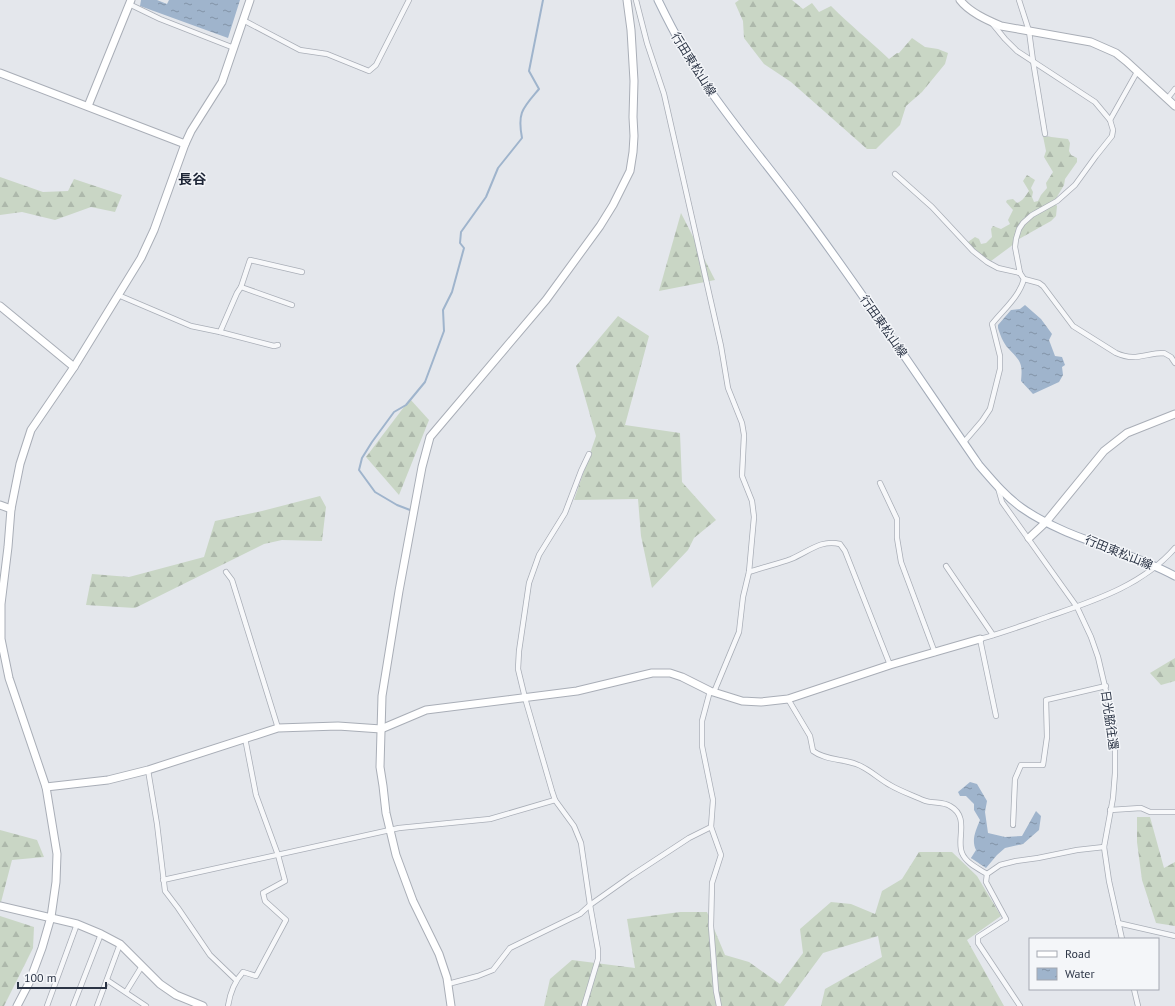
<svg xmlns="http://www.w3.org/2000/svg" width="1175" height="1006" font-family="'PT Sans','Noto Sans JP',sans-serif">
<defs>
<pattern id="forest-firs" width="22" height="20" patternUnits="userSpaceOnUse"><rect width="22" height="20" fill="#c9d6c5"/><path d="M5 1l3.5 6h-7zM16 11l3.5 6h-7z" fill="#adb8ab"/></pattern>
<pattern id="water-ripples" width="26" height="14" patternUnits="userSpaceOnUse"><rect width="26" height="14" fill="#9fb4cc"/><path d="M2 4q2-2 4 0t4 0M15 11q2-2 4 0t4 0" fill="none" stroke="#8293a7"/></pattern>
</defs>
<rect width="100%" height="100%" fill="#e4e7ec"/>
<g fill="url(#forest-firs)">
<path d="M739,0H792L803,9L812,3L819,12L831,6C850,25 870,41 889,59L897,53H899L912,38L925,47L938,49L948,53L945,64L922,92L906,106L900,125L876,149H867L791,82L764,64L744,38L743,21L735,3Z"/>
<path d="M1043,136L1068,139L1070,143L1069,151L1071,155L1077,158V162L1065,179L1064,185L1054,202L1057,206L1056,216L1051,221L1019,239L1010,247L991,261C982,260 973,249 968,242L975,237L979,239L981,244L986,243L992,237L991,229L993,226L1001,229L1010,224L1008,220L1013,210L1006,202L1007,200L1013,199L1017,203C1023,201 1026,195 1029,191L1023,181L1027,175L1035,180L1031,188L1033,192L1032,197L1034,202L1038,201L1041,195L1047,188L1046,183L1053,172L1044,157L1046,151Z"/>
<path d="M0,177L43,192L68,191L74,179L122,195L115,212L91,207L55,220L22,212L0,215Z"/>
<path d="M681,213L715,280L659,291Z"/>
<path d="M618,316L649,336L625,425L680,433L682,482L716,520L694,538L688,550L652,588L641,536L638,499L574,500L596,436L576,366Z"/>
<path d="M410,399L429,420L399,495L366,457Z"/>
<path d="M320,496L326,507L322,541L282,540L264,544L135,608L86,605L92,574L129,577L204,557L215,521L262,511Z"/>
<path d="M1175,658V681L1161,685L1150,673Z"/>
<path d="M1137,817H1150L1164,868L1175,862V926L1156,923L1142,880L1137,842Z"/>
<path d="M0,830L37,840L44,857L12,860L0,906Z"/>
<path d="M919,852H952L977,876L1001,916L967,940L1004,1006H821L825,989L882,957L878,936L823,953L784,1006H544L550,979L572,960L635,968L627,919L680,912H707L725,955L749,962L780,984L803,953L800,929L831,902L851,904L875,914L882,891L902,879Z"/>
<path d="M0,916L34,927L33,948L4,1006H0Z"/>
</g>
<g fill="url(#water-ripples)">
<path d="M141,0H157L167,4L169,0H240L228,38L140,6Z"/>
<path d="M1025,305L1041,319L1052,334L1049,340L1055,356L1062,357L1065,365L1062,367L1063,375L1059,382L1033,394L1021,381C1023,362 1020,361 1008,348C1003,343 1000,334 998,328V325L1011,310L1020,309Z"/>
<path d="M970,782L977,784L987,801L985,812L988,833L1005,837L1022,836L1036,811L1041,816L1039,830L1023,844L1005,848L997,855L986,868L971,858L976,850C971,840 976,830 980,820L974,810V804L966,796H960L958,792Z"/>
</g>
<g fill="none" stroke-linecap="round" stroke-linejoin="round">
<path stroke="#9fb4cc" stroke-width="2" d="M410,510L397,505L375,492L359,470L362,458L372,442L394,412L406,405L425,382L444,331L443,310L452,292L464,248L460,243L461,232L486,197L498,168L522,138C517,112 523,108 539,89L529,71L543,0"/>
<defs>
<g id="street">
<path d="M636,0L647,43L664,94L721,346L728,388L742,423L744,435L742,476L752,501L754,517L749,572L743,597L739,632L714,692"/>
<path d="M1019,0L1029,31L1033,61L1045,134"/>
<path d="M129,4L160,19L234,48"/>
<path d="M243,20L300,50L327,54L369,71L376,65L409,0"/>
<path d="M991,22L1005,39L1017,51L1095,102L1110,120L1113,130L1112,136L1096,156L1075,185L1057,201L1032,215L1023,223L1019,229L1016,239L1015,247L1020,273L1024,279L1039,283L1043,286L1073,326L1116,353C1136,362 1145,353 1164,353L1171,357L1175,363"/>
<path d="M1167,99L1175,89"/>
<path d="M1110,120L1137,72"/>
<path d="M895,174L932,207L973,251L987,262L998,268L1020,273"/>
<path d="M241,287L250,260L302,272"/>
<path d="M118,295L191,326L220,332L274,346L278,345"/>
<path d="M220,332L237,293L241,287L292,305"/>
<path d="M964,442L982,421L990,409L1000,369V356L992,324C1004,309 1019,297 1024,279"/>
<path d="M880,483L897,519V538L901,562L935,653"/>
<path d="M998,488L1002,502L1077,607L1091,637L1098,657L1113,721L1115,744V773L1113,798L1104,847L1109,881L1122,939"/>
<path d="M946,566L993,635"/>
<path d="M226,572L232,580L278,728"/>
<path d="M749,572C763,567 778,564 791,559C808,552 821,539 840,544L845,551L890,665"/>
<path d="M710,691L702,721V746L713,800L711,827L721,855L712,883L711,926L716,991L719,1006"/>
<path d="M788,699L810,736L813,751C825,760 842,759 856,764C868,768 879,779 890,785C900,791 912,795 923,800C932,804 942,801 950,806C970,817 956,839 962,853C966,863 979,869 987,874"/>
<path d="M996,716L980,639C1002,633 1024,625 1047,617C1093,601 1142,586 1175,548"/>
<path d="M148,770L157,824L165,891L178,908L210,955L236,980"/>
<path d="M1110,810L1141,808L1150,812H1175"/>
<path d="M1013,825L1015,779L1021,765H1043L1047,737L1046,700L1106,686"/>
<path d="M163,880L399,828L490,819L555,800"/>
<path d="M1118,923L1175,936"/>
<path d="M107,980L146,1006"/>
<path d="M448,984L478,976L493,970L510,948L580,914L590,905L631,876L689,838L711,827"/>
<path d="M1134,989L1138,1006"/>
<path d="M126,992L142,966"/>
<path d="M47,1006L77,924"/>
<path d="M73,1006L101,934"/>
<path d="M97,1006L120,944"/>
<path d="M228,1006C230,993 234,982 243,972L256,976L286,920L265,901L263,893L285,881L278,855L256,795L245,738"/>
<path d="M584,1006L598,959V950L590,905L581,843L574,826L555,800L552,791L525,698L518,669L519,651L529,583L539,555L565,513L581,471L589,454"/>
<path d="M1020,1006L978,943V937L1006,919L986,882L987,874L1000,865L1016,861L1038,858L1077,850L1104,847"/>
</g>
<g id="secondary">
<path d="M960,0C969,12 987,20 1001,26L1091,42L1116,53L1126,61L1175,106"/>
<path d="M0,73L185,144"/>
<path d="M88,106L131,0"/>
<path d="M0,306L74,367"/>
<path d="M0,505L11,509"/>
<path d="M1029,538L1046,522L1104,451L1127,433L1175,414"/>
<path d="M46,787L108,780L148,770L278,728L338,726L381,729L426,710L577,691L652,673H670L682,677L710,691L742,701L761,702L788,699L890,665L980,639"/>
<path d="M0,906L77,924L101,934L120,944L160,984L176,995L203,1006"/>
<path d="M17,1006L29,983L42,948L51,917L56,882L57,854L46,787L9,678L1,639V604L8,547L11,509L20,464L31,430L74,367L141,258L154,230L185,144L191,131L222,82L250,0"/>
<path d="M451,1006L447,978L439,954L413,901L396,855L386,813L383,786L380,767L382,696L399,591L422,467L430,437L546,300L600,226L613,205L630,171L633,152L634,136L633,117L634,81L631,30L627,0"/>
</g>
<path id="primary" d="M658,0C673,31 689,61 709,89C739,132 773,172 804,214C865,296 921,381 979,465C992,480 1005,496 1022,508C1066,539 1128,550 1175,576"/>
</defs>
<use href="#street" stroke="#a9aeb7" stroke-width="6"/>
<use href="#secondary" stroke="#a9aeb7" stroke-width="9"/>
<use href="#primary" stroke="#a3abb8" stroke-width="9"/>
<use href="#street" stroke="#f7f8fa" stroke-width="4.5"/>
<use href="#secondary" stroke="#fff" stroke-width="7"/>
<use href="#primary" stroke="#fff" stroke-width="7"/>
</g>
<g text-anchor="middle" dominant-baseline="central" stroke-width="3" stroke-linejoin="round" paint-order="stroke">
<g font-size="12" fill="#2b3445" stroke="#f4f6f9">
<text transform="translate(694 64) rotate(58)">行田東松山線</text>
<text transform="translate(884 326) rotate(55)">行田東松山線</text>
<text transform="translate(1119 552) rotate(22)">行田東松山線</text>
<text transform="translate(1110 720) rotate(82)">日光脇往還</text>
</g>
<g font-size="14" font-weight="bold" fill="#1d2536" stroke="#f4f6f9">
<text x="192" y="179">長谷</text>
</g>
</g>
<rect x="1029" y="938" width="130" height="52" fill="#f4f6f9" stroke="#a4a8b1"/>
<rect x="1037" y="951" width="20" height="6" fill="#ffffff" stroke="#a4a8b1"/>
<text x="1065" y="958" font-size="12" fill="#2b3445">Road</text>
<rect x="1037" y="968" width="20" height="12" fill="url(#water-ripples)" stroke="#a4a8b1"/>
<text x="1065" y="978" font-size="12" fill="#2b3445">Water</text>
<path d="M18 982v6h88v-6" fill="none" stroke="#2b3445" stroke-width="2"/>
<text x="24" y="982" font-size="12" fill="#2b3445" stroke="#f4f6f9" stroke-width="3" paint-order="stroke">100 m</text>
</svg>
